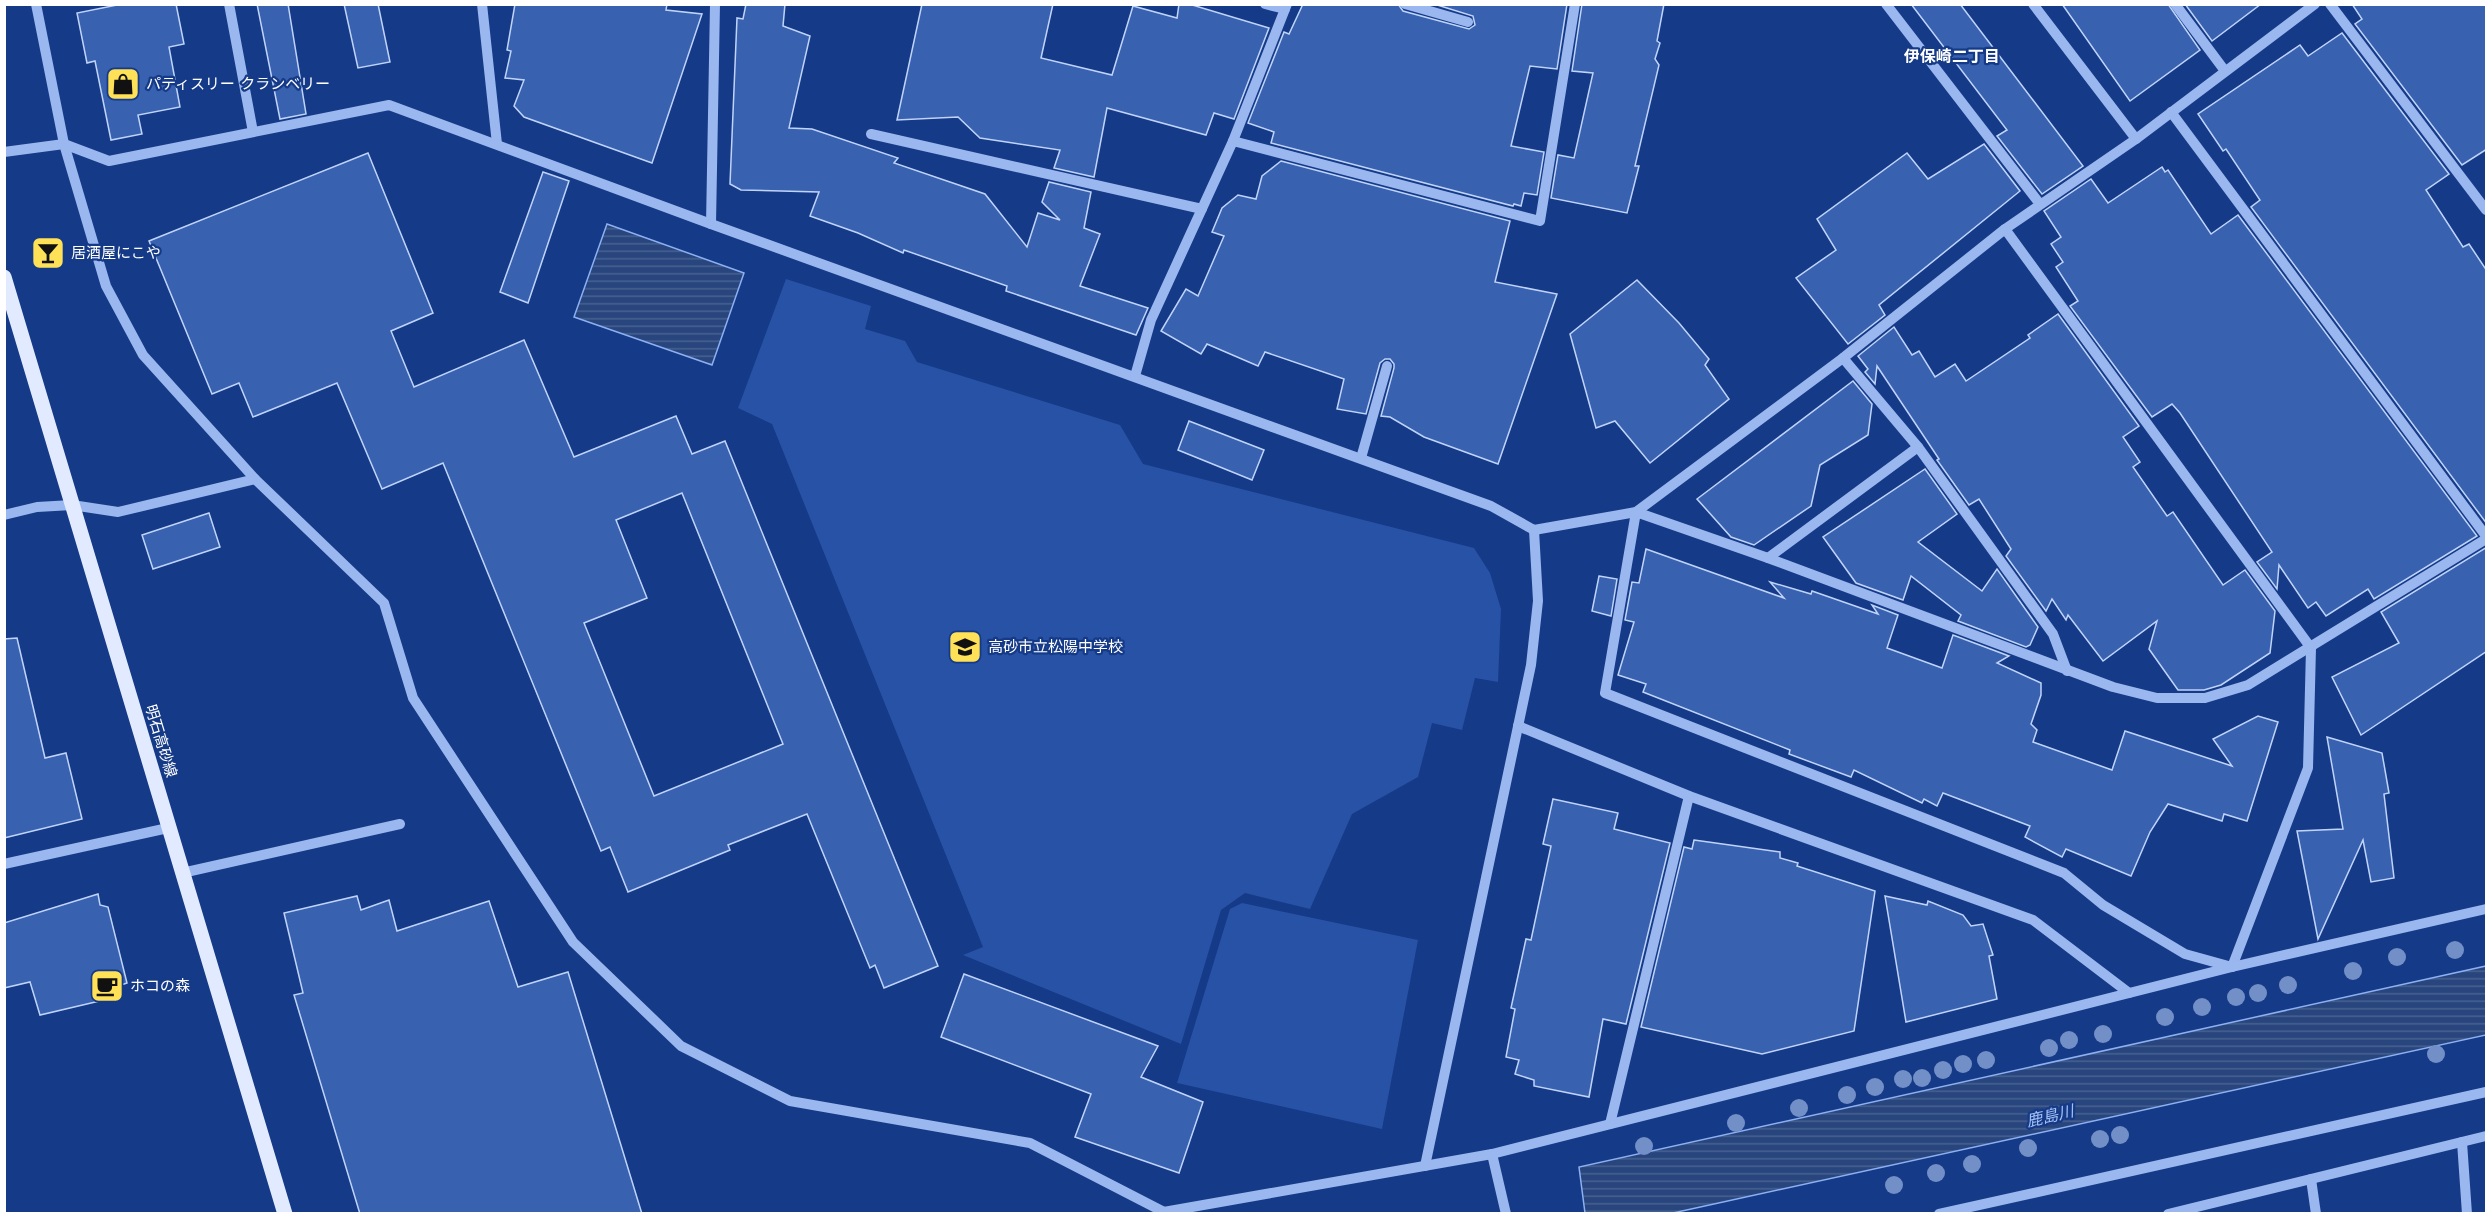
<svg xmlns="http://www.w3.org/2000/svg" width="2491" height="1218" font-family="'Work Sans','Noto Sans JP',sans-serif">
<defs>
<pattern id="water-rules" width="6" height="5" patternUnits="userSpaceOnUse" patternTransform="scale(1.5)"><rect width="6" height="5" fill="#28457e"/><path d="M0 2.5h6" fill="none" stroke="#486191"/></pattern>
</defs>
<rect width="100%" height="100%" fill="#153a87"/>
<g fill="#2752a6">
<path d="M786,279L871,306L865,329L905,341L917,362L1120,425L1143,464L1474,548L1490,573L1501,609L1498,682L1475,678L1462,730L1432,723L1418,777L1352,814L1310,909L1245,893L1221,910L1181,1044L963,955L983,947L772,424L738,408Z"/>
<path d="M1242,903L1418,940L1382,1129L1177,1083L1230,909Z"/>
</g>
<g fill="url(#water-rules)" stroke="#8cb0f2" stroke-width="1.5">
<path d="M607,224L744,273L712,365L574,317Z"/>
<path d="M2486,966V1035L1673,1213H1585L1579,1167Z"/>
</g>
<g fill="#3861af" stroke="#c0d4fb" stroke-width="1.5" fill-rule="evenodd">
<path d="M122,4H176L184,44L169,47L180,107L138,115L142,134L111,140L95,61L87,63L77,13Z"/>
<path d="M257,4H288L306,114L280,119Z"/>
<path d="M344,4H378L390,62L358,68Z"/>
<path d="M515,4H667L666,10L702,14L652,163L524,117L514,106L524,80L505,78L511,51L507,50Z"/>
<path d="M746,4H785L783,26L810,36L789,128L812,129L898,158L894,163L985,194L1027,247L1038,213L1060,220L1042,202L1049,182L1091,192L1084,228L1100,234L1080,286L1148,308L1136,335L1006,291L1007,286L904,250L903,253L858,233L810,216L819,192L741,190L730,184L737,18L743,19Z"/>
<path d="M922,4H1053L1041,58L1112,75L1133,6L1177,18L1179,4H1189L1269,28L1234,119L1214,113L1206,135L1107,108L1094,177L1054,168L1060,150L980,138L958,117L897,120Z"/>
<path d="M1303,4H1398L1403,11L1469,29L1475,25L1473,16L1434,4H1567L1557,69L1530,66L1511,146L1544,152L1537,195L1524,193L1521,206L1514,204L1513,206L1271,143L1274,132L1248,123L1284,32L1289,34Z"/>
<path d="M1582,4H1664L1657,41L1660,43L1655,59L1659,65L1635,166H1639L1627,213L1551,198L1558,155L1574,158L1593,73L1572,71Z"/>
<path d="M1911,4H1960L2083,166L2042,194L1997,136L2007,130Z"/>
<path d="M2062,4H2168L2200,50L2130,101Z"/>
<path d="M2185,4H2261L2212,41Z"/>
<path d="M2352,4H2487V149L2462,165L2355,24L2362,19Z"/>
<path d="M2342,33L2449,174L2426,190L2463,247L2469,244L2487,271V524L2251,207L2260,200L2226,149L2223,151L2198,114L2300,45L2308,56Z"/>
<path d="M1984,144L2020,191L1879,305L1885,315L1848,344L1796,278L1836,250L1817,219L1907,153L1928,179Z"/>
<path d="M368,153L433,313L391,331L414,387L524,340L574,457L676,416L692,454L725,441L938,966L884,988L875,965L870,968L807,814L728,845L730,850L628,892L610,847L601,851L443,463L382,489L337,383L253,417L239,383L212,394L149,241ZM682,493L783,744L654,796L584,623L647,598L616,520Z"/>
<path d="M1281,161L1510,221L1495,282L1557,294L1498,464L1424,437L1390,417L1381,416L1394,368V364L1390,359H1385L1380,363L1366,414L1337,409L1344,379L1265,352L1258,366L1207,344L1201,354L1161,331L1186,289L1198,296L1224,236L1212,232L1222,208L1238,195L1256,199L1262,176Z"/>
<path d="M2162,167L2165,172L2168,170L2211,234L2238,215L2477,536L2374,599L2368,589L2326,616L2316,602L2308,608L2279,565L2277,589L2257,562L2272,552L2180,413L2172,404L2152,417L2070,306L2078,301L2056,267L2063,262L2051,244L2061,237L2044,211L2091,179L2108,203Z"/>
<path d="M543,172L569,181L528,303L500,292Z"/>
<path d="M1637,280L1679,323L1709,359L1705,365L1729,399L1650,463L1615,421L1596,428L1570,334Z"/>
<path d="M2058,314L2139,426L2123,437L2140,462L2133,467L2167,516L2173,512L2223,585L2245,570L2275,611L2270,653L2221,685L2204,690H2178L2149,649L2157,621L2103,661L2068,615L2066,620L2052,599L2046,611L2006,556L2011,549L1979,499L1969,505L1937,460L1939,459L1877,366L1875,384L1865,372L1868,369L1858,356L1894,327L1912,355L1919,351L1935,377L1955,364L1966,381L2030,338L2028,335Z"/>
<path d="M1853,381L1872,404L1868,435L1820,465L1811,506L1754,545L1731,537L1697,499Z"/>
<path d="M1189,421L1264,450L1252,480L1178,450Z"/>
<path d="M1925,469L1957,514L1918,542L1982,591L1997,569L2038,627L2030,645L2026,647L1958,621L1961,615L1911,576L1903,600L1856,583L1823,537Z"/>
<path d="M209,513L220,547L153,569L142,535Z"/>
<path d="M2487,547V651L2361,735L2332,677L2399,643L2381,612Z"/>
<path d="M1646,549L1784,598L1770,582L1811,594L1812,591L1878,614L1872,605L1898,615L1887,648L1942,668L1953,635L2009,656L1997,663L2041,683V695L2031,724L2037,730L2033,742L2112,770L2125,731L2232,766L2213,739L2258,716L2278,722L2247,821L2224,814L2222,821L2168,804L2150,832L2131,876L2066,849L2062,857L2025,837L2030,826L1943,793L1937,806L1924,799L1922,803L1854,770L1851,777L1789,754L1790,750L1643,692L1646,684L1618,675L1634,622L1625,620L1632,582L1639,583Z"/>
<path d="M1599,576L1617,579L1611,616L1592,611Z"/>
<path d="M17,638L45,758L66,753L82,819L4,838V639Z"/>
<path d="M2327,737L2382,753L2389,793L2384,794L2394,878L2371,882L2363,840L2318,939L2297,831L2343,829Z"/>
<path d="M1553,799L1618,813L1614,829L1670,843L1626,1024L1603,1019L1589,1097L1534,1086V1080L1515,1074L1519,1060L1506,1057L1515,1009L1511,1008L1526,939L1531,940L1551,846L1543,844Z"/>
<path d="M1694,840L1780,852V858L1798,863L1797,866L1875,891L1854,1031L1762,1054L1641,1027L1684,847L1692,849Z"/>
<path d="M98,894L100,905L108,907L127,983L118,986L121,996L40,1015L30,982L4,988V923Z"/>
<path d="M357,896L361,910L389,900L397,931L489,901L518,987L568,972L642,1214H360L294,995L303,993L284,913Z"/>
<path d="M1885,896L1927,905L1928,901L1963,915L1971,926L1983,924L1993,955L1989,956L1997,999L1906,1022Z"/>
<path d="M964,974L1158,1046L1141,1077L1203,1102L1179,1173L1075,1137L1091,1094L941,1037Z"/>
</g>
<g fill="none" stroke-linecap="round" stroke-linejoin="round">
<g stroke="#9ab7ef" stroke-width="10">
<path d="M36,4L64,144L106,286L143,355L255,479"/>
<path d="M229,4L253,132"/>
<path d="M482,4L497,144"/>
<path d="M1265,4L1285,9"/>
<path d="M1405,4L1468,22"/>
<path d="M1886,4L2040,204"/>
<path d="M2033,4L2136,139"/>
<path d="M2175,4L2225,71"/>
<path d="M2330,4L2486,210"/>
<path d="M2171,112L2486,536"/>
<path d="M871,134L1202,209"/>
<path d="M1233,141L1540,221L1575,4"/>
<path d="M4,152L64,144L109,161L389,105L711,224L1491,506L1534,530L1636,512L1843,358L2005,229L2136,139L2315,4"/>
<path d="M711,224L715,4"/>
<path d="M2005,229L2311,648L2308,768L2232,967"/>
<path d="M1843,358L1918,447L2053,634L2067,671"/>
<path d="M1135,376L1151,320L1233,141L1287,4"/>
<path d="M1361,458L1387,366"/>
<path d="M4,515L37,507L72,505L118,512L255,479L384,603L413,698L573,942L681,1046L790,1101L1030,1143L1164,1212"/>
<path d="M1768,558L1918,447"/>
<path d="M1518,726L1689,796L2033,920L2129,993"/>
<path d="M4,864L168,828"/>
<path d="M182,873L400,824"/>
<path d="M2232,967L2185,954L2103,905L2064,873L1605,693L1636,512L1768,558L2113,687L2157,698H2205L2248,685L2486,539"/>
<path d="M1610,1124L1689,796"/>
<path d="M2462,1142L2467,1214"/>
<path d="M1492,1154L1506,1214"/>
<path d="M1425,1166L1531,665L1538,601L1534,530"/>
<path d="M2311,1179L2316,1214"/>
<path d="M1158,1213L1492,1154L2232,967L2486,909"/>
<path d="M1939,1214L2486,1092"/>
<path d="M2168,1214L2486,1136"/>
</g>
<path stroke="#e2eaff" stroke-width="15" d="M4,277L285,1214"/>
</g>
<g fill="#738fc7">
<circle cx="2455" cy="950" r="9"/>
<circle cx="2397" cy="957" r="9"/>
<circle cx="2353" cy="971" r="9"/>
<circle cx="2288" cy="985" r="9"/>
<circle cx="2258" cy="993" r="9"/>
<circle cx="2236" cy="997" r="9"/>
<circle cx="2202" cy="1007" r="9"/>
<circle cx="2165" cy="1017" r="9"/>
<circle cx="2103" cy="1034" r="9"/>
<circle cx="2069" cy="1040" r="9"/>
<circle cx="2049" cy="1048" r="9"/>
<circle cx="2436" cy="1054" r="9"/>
<circle cx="1986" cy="1060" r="9"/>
<circle cx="1963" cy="1064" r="9"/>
<circle cx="1943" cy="1070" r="9"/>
<circle cx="1922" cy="1078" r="9"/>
<circle cx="1903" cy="1079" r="9"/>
<circle cx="1875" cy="1087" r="9"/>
<circle cx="1847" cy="1095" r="9"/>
<circle cx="1799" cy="1108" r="9"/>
<circle cx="1736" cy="1123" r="9"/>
<circle cx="2120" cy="1135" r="9"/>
<circle cx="2100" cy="1139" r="9"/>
<circle cx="1644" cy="1146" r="9"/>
<circle cx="2028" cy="1148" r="9"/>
<circle cx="1972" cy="1164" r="9"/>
<circle cx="1936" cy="1173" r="9"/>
<circle cx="1894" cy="1185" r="9"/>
</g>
<defs>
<symbol id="shop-square" viewBox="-11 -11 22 22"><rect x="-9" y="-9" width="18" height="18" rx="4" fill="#ffe158" stroke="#153a87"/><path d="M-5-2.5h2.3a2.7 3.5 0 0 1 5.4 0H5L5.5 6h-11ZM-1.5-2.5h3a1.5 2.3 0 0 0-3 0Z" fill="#111"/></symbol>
<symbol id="bar-square" viewBox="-11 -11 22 22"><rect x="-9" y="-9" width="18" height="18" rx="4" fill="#ffe158" stroke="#153a87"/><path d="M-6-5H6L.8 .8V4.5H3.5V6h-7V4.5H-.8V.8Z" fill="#111"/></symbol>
<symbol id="school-square" viewBox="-11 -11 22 22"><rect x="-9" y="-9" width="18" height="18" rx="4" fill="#ffe158" stroke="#153a87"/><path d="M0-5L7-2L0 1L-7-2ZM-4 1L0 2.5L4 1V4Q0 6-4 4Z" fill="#111"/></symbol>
<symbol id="cafe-square" viewBox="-11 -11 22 22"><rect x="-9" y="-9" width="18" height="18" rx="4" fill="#ffe158" stroke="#153a87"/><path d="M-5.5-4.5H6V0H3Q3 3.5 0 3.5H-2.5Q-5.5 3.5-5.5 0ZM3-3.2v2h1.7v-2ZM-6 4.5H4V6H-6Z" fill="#111"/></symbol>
</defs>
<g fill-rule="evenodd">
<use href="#shop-square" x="104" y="65" width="38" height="38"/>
<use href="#bar-square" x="29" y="234" width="38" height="38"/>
<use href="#school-square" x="946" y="628" width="38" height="38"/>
<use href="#cafe-square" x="88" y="967" width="38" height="38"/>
</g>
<g text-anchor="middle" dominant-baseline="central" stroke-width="4.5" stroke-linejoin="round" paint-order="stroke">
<g font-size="15" fill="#fff" stroke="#153a87" text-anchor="start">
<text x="146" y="84">パティスリー クランベリー</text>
<text x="71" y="253">居酒屋にこや</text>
<text x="988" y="647">高砂市立松陽中学校</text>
<text x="130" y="986">ホコの森</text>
</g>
<g font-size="15" fill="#fff" stroke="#153a87">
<text transform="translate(161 741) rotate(73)">明石高砂線</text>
</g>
<g font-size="16" font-weight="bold" fill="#fff" stroke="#153a87">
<text x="1952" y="56">伊保崎二丁目</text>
</g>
<g font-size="16" font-style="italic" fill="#a5c2f6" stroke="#153a87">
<text transform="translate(2050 1116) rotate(-13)">鹿島川</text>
</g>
</g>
<rect width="2491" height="1218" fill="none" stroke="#ffffff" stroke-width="12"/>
</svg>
